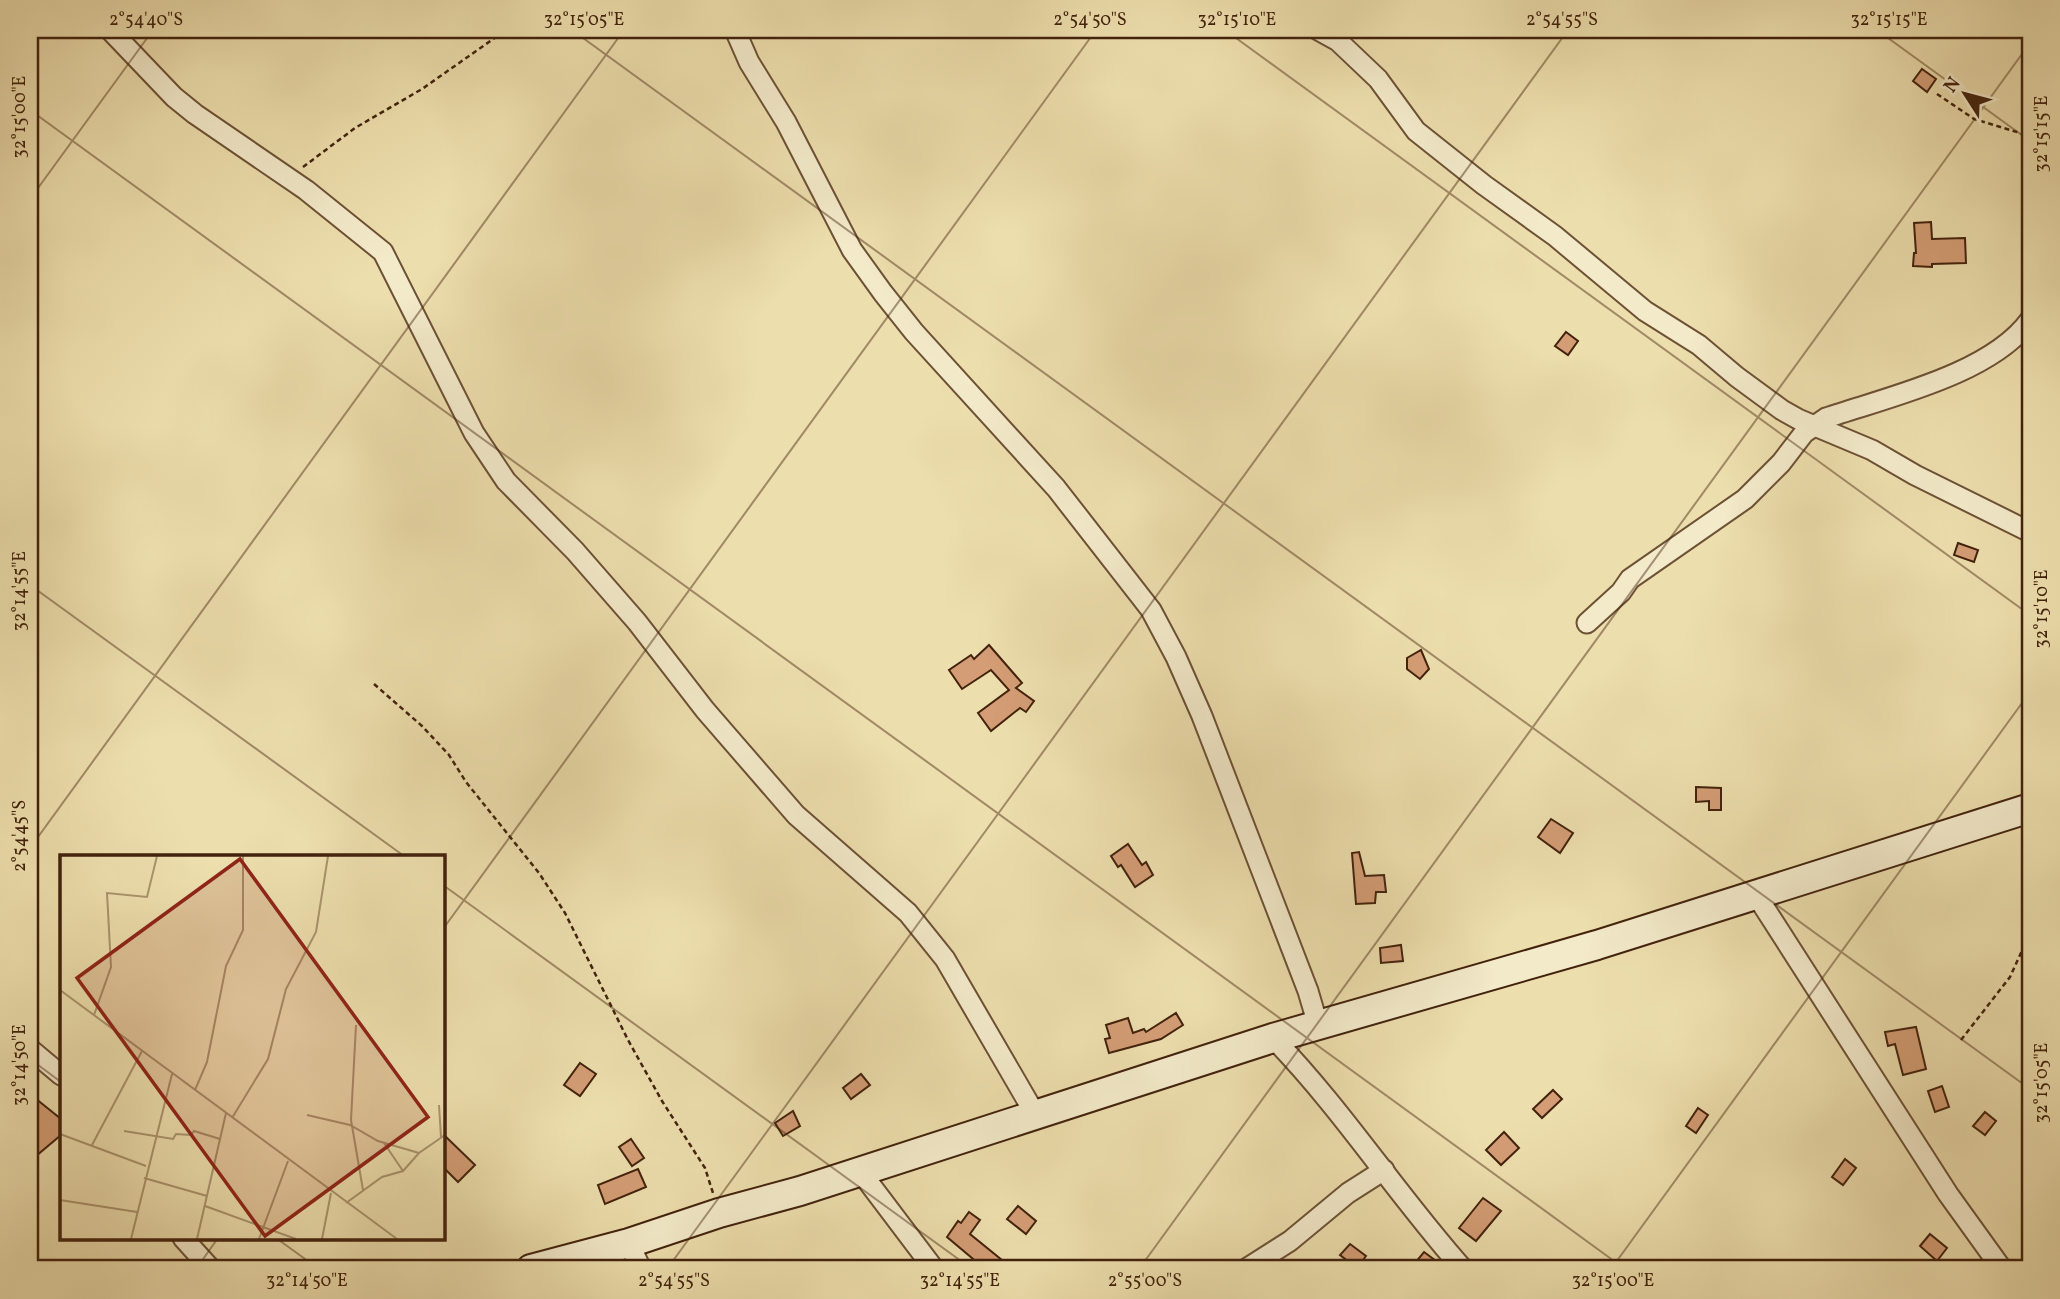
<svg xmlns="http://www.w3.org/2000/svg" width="2060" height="1299" font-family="Vollkorn,serif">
<rect width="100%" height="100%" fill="#eddead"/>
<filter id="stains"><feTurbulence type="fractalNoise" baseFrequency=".00286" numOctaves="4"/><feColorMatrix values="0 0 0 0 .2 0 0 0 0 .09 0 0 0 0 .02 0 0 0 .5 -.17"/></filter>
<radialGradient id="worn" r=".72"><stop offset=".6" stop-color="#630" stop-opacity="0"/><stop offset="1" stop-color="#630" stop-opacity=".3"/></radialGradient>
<g fill="#d49d75" stroke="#42220d" stroke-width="2">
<path d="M1922,69L1936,79L1927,92L1913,81Z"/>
<path d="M1931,222L1932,239L1965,238L1966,263L1932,264V267L1913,266L1914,253H1916L1914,223Z"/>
<path d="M1566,332L1578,341L1568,355L1555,346Z"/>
<path d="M1958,543L1978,550L1974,562L1954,555Z"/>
<path d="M989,645L1022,683L1016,688L1034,701L1026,712L1020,708L991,731L978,713L1009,690L991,670L962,689L949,670L971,655L974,659Z"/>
<path d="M1421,650L1429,669L1420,679L1407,669V658Z"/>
<path d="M1696,787L1721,788V810H1709V801L1696,802Z"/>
<path d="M1551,819L1573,833L1560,853L1538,837Z"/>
<path d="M1128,844L1142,865L1146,862L1153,875L1135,887L1121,865L1118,867L1111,856Z"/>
<path d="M1359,852L1365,876L1384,875L1386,892H1376L1375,903L1356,904L1352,853Z"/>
<path d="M1401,945L1403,961L1381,963L1380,948Z"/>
<path d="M1176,1013L1183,1025L1161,1039L1109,1053L1105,1039L1110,1038L1106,1025L1128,1018L1133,1033L1144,1029L1146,1032Z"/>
<path d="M1916,1027L1926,1069L1903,1075L1895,1044L1888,1046L1885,1032Z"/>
<path d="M580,1063L596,1074L580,1096L564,1085Z"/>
<path d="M861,1074L870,1085L851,1099L843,1088Z"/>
<path d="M1942,1086L1949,1107L1935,1112L1928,1091Z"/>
<path d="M1553,1090L1562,1099L1542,1118L1533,1109Z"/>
<path d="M30,1094L61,1119V1135L30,1161Z"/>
<path d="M1698,1108L1708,1115L1696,1133L1686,1126Z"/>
<path d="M793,1111L800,1126L783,1136L775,1123Z"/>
<path d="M1985,1112L1996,1121L1985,1135L1973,1126Z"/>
<path d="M1504,1132L1519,1148L1501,1165L1486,1150Z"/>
<path d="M443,1134L475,1165L458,1182L443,1167Z"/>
<path d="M631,1139L644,1158L632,1166L619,1147Z"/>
<path d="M1845,1159L1856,1168L1843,1185L1832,1177Z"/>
<path d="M638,1169L646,1187L605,1204L598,1185Z"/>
<path d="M1483,1198L1501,1211L1476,1241L1459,1228Z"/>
<path d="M1018,1206L1036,1221L1026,1234L1007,1219Z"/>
<path d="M969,1212L980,1220L970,1234L1013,1269H985L947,1237L958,1221L961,1223Z"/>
<path d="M1930,1234L1947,1248L1937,1261L1920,1246Z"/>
<path d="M1350,1244L1366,1256L1357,1268L1340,1255Z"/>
<path d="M1424,1252L1447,1269H1410Z"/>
</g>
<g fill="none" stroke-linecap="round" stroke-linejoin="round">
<defs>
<g id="minor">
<path d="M110,30L174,97L195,114L306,190L383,252L474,433L506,481L575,551L637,622L705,710L796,815L908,913L945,959L1035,1114"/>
<path d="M735,30L749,62L786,122L852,250L883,293L914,332L1056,488L1151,610L1176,657L1202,716L1308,991L1318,1025"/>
<path d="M1318,30L1338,41L1378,79L1416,131L1484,185L1555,236L1645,311L1699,345L1737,377L1782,410L1798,419L1872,450L1915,475L2030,532"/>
<path d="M1587,623L1621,592L1630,579L1745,499L1781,463L1804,433L1826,418C1888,397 1991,374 2030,320"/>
<path d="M1755,893L1948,1194L2002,1269"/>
<path d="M1273,1038C1343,1110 1397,1195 1463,1269"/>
<path d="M30,1049L61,1075"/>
<path d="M860,1171L934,1269"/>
<path d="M183,1238L211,1269"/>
<path d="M629,1243L641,1269"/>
<path d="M1246,1269L1290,1241L1348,1193L1384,1170"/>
</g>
<path id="secondary" d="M531,1269L629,1243L719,1213L800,1191L1273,1038L1597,945L2030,808"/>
</defs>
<use href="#minor" stroke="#6d5135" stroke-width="23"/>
<use href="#secondary" stroke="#42220d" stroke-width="32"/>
<g stroke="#42220d" stroke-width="2.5" stroke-dasharray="5 3.5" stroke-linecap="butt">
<path d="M1937,94L1974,119L2030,136"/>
<path d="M303,167L355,128L422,89L506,30"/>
<path d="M374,684L422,726L449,755L466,782L539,873L565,913L628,1040L662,1101L705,1168L713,1193"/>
<path d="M1961,1040L2010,977L2030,933"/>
</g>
<use href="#minor" stroke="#f3eaca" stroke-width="19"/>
<use href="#secondary" stroke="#f3eaca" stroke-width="28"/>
</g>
<path fill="none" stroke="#42220d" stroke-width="2" stroke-opacity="0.45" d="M572,30L2030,1089M1225,30L2030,615M1877,30L2030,141M30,110L1625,1269M30,199L153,30M30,585L404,856M30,848L624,30M443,885L972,1269M443,929L1096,30M30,1059L61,1082M276,1238L319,1269M196,1269L218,1238M667,1269L1568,30M1139,1269L2030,43M1611,1269L2030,692"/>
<g transform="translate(60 855)">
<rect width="385" height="385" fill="#eddead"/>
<path fill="none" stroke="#a9936d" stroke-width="2" d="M0,135L337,384M34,160L51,112L47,38L87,42L97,1M296,170L291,265L303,335M135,235L147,207L166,111L183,75V1M379,250L381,282M247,260L290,270L318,286L359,298M172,263L208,204L226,134L256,77L268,1M64,276L113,284L116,279L131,280L134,276L160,284M0,279L86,311M324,288L343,316M32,290L82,196M84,323L147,341M0,345L77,357M286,348L322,322L343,316L359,298L385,280M145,351L236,384M71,384L112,219M137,384L166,258M199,384L228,306M262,384L271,338"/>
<path fill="#8f2418" fill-opacity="0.15" stroke="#8f2418" stroke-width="3.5" d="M180,4L368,262L205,381L17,123Z"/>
<rect width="385" height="385" fill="none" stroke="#42220d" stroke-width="3.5"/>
</g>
<rect width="2060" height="1299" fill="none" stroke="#eddead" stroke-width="77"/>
<g transform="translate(1965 94) rotate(306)" stroke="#f3eaca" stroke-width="5" paint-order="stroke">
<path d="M0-5L12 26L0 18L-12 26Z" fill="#42220d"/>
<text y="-10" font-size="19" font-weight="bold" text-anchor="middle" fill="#42220d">N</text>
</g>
<rect x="38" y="38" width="1984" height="1222" fill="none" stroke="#42220d" stroke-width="2.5"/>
<g font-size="18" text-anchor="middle" fill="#42220d">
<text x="146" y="25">2°54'40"S</text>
<text x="584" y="25">32°15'05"E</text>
<text x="1090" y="25">2°54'50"S</text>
<text x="1237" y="25">32°15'10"E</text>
<text x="1562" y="25">2°54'55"S</text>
<text x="1889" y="25">32°15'15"E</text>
<text transform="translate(19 117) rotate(-90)" y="6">32°15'00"E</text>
<text transform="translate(2041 134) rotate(-90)" y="6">32°15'15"E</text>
<text transform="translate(19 591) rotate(-90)" y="6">32°14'55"E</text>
<text transform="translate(2041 609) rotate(-90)" y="6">32°15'10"E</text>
<text transform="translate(19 836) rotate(-90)" y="6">2°54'45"S</text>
<text transform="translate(19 1065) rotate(-90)" y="6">32°14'50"E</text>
<text transform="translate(2041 1083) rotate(-90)" y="6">32°15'05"E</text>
<text x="307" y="1286">32°14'50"E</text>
<text x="674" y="1286">2°54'55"S</text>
<text x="960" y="1286">32°14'55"E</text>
<text x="1145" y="1286">2°55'00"S</text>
<text x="1613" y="1286">32°15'00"E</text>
</g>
<rect width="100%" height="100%" filter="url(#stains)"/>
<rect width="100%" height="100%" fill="url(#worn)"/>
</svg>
